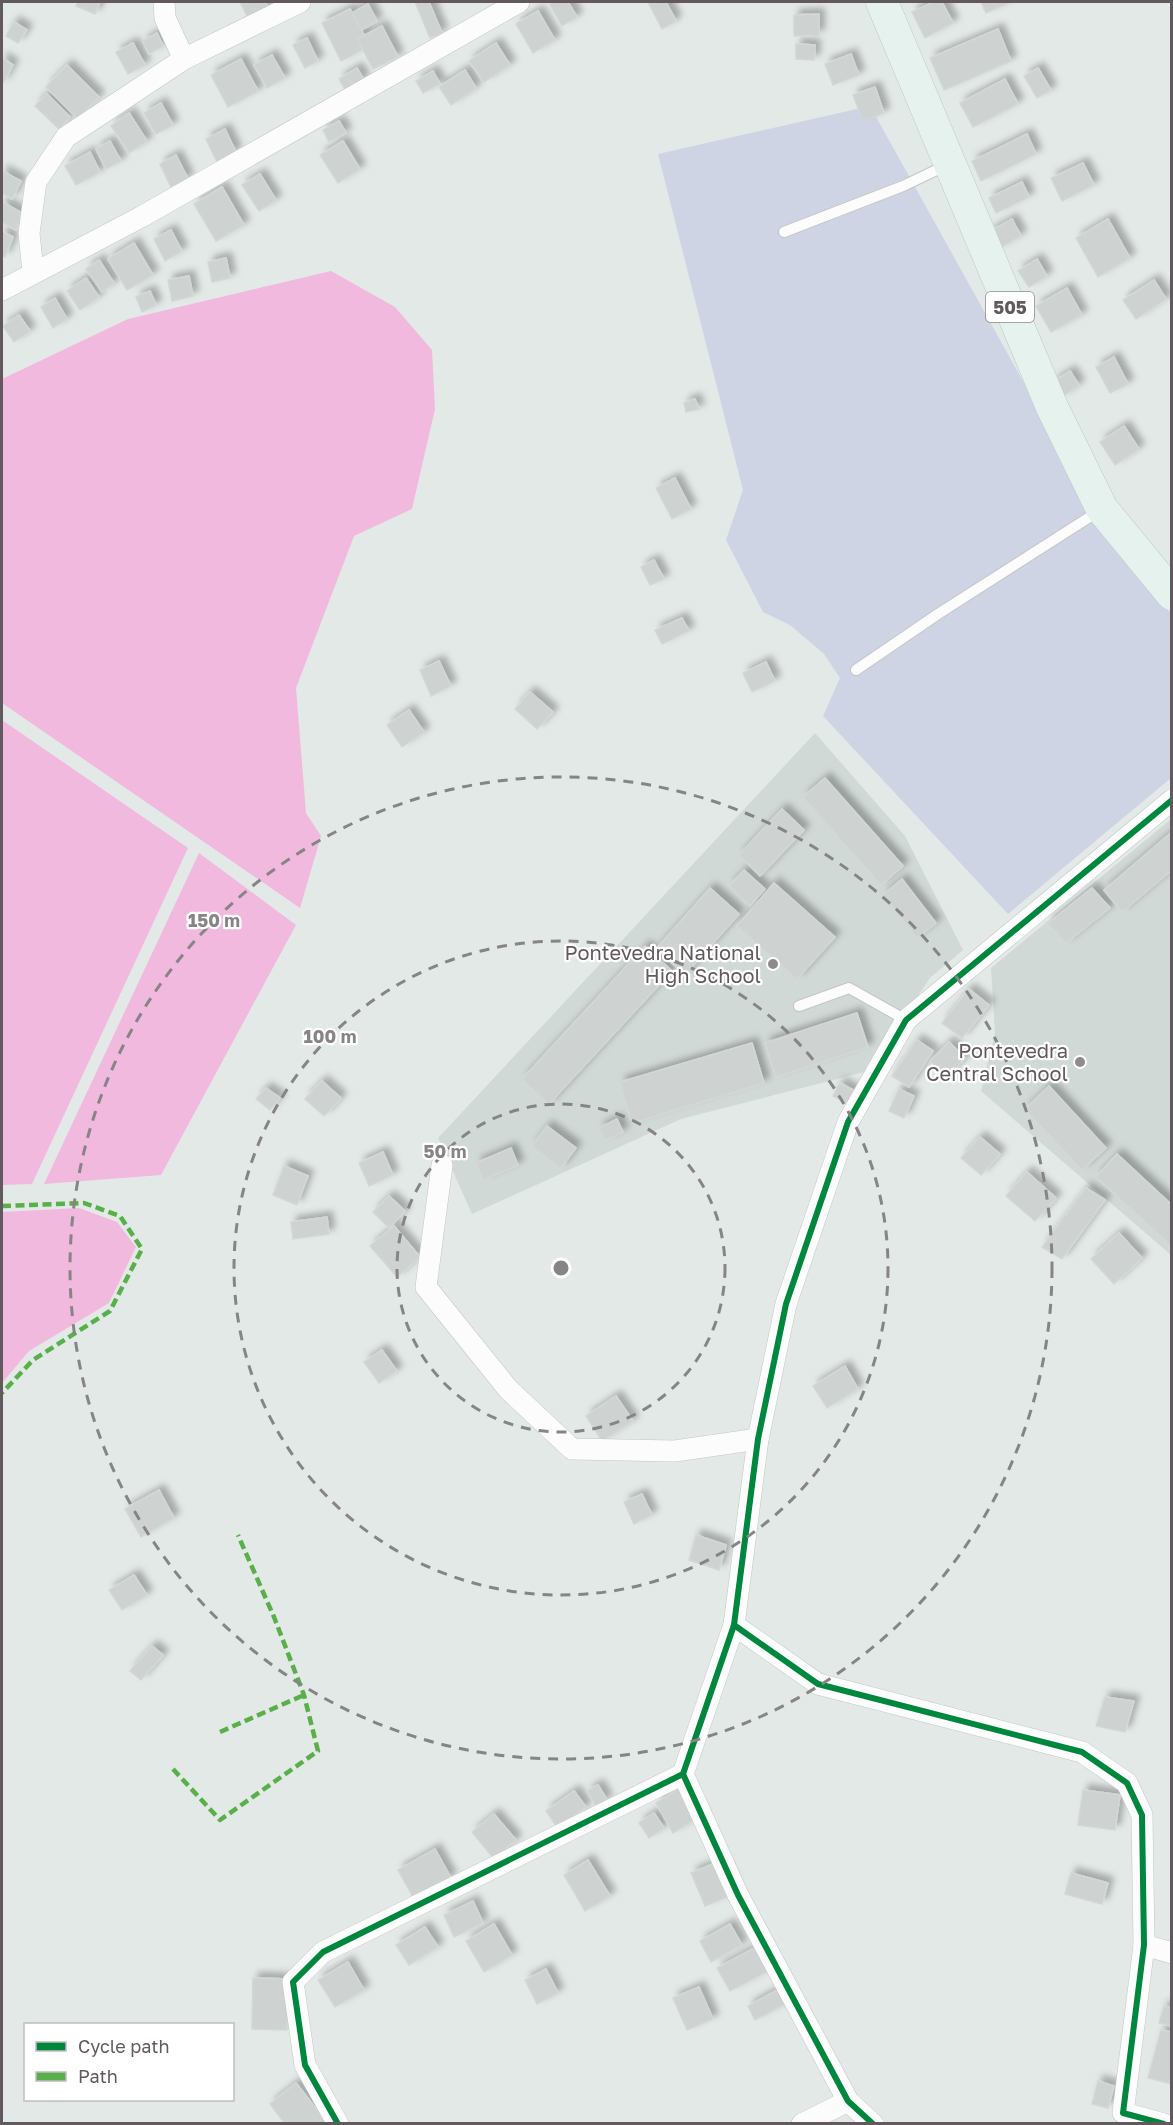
<svg xmlns="http://www.w3.org/2000/svg" width="1173" height="2125" font-family="'Golos Text',sans-serif">
<defs>
<filter id="shadow"><feDropShadow dx="5.5" dy="-5.5" stdDeviation="3" flood-color="#0004"/></filter>
</defs>
<rect width="100%" height="100%" fill="#e3e9e7"/>
<g fill="#d1d9d6">
<path d="M815,733L905,836L963,950L930,978L868,1071L681,1119L472,1214L438,1138Z"/>
<path d="M1171,819V1255L981,1091L995,1033L991,968Z"/>
</g>
<path fill="#cfd4e4" d="M870,106L1034,401L1087,515L1171,614V778L1008,914L823,716L840,678L824,654L790,625L763,612L726,540L743,490L658,154Z"/>
<g fill="#f2b9df">
<path d="M331,271L395,307L432,350L435,409L412,509L354,536L296,688L306,813L321,836L300,908L2,703V379L128,319Z"/>
<path d="M2,720L188,848L32,1184L2,1185Z"/>
<path d="M199,853L296,925L161,1175L44,1184Z"/>
<path d="M79,1208L117,1222L136,1247L109,1303L29,1351L2,1383V1212Z"/>
</g>
<g fill="#ced2d1" stroke="#d2d8d6" stroke-width="1.5" filter="url(#shadow)">
<path d="M78,2H100L95,14L76,6Z"/>
<path d="M240,2H265L268,8L248,18Z"/>
<path d="M415,2H429L442,33L430,38Z"/>
<path d="M553,2H568L577,17L562,26L549,3Z"/>
<path d="M648,2H666L676,21L662,29Z"/>
<path d="M934,2H942L953,23L925,38L912,12Z"/>
<path d="M981,2H1011L986,13Z"/>
<path d="M368,4L377,21L355,34L345,17Z"/>
<path d="M350,9L370,46L341,61L322,23Z"/>
<path d="M538,11L555,40L533,53L516,24Z"/>
<path d="M819,14V35L794,36V15Z"/>
<path d="M14,22L27,30L18,43L6,36Z"/>
<path d="M382,26L398,57L373,69L357,39Z"/>
<path d="M998,29L1011,61L944,90L930,58Z"/>
<path d="M157,33L163,46L149,54L143,41Z"/>
<path d="M307,38L318,61L305,68L293,45Z"/>
<path d="M133,43L145,65L128,74L116,52Z"/>
<path d="M496,43L510,65L484,82L469,61Z"/>
<path d="M796,44L815,45L814,60L796,59Z"/>
<path d="M851,54L859,75L833,85L825,64Z"/>
<path d="M272,55L285,78L267,88L254,65Z"/>
<path d="M2,58L13,65L2,85Z"/>
<path d="M241,59L258,91L228,107L211,75Z"/>
<path d="M67,65L99,97L77,118L46,87Z"/>
<path d="M357,68L364,80L346,91L339,79Z"/>
<path d="M1038,68L1051,90L1037,98L1024,76Z"/>
<path d="M465,70L476,88L451,105L439,87Z"/>
<path d="M433,71L440,84L423,93L416,81Z"/>
<path d="M1005,79L1018,104L973,127L960,103Z"/>
<path d="M875,87L884,113L863,121L853,95Z"/>
<path d="M47,94L70,117L59,129L35,106Z"/>
<path d="M161,103L173,125L156,134L144,113Z"/>
<path d="M129,113L147,141L129,153L111,126Z"/>
<path d="M339,121L346,133L329,142L323,130Z"/>
<path d="M225,129L236,152L217,162L206,139Z"/>
<path d="M1027,134L1036,154L981,181L972,161Z"/>
<path d="M110,141L121,161L106,169L96,149Z"/>
<path d="M343,141L360,169L338,183L320,155Z"/>
<path d="M90,152L100,172L76,185L65,166Z"/>
<path d="M176,155L188,179L171,187L160,164Z"/>
<path d="M1083,163L1094,185L1062,201L1051,178Z"/>
<path d="M2,171L21,181L12,199L2,193Z"/>
<path d="M260,174L276,200L259,211L242,185Z"/>
<path d="M1022,182L1029,197L996,213L989,198Z"/>
<path d="M222,187L244,225L216,241L194,204Z"/>
<path d="M2,202L24,214L16,230L2,222Z"/>
<path d="M1012,219L1021,236L998,249L989,232Z"/>
<path d="M1108,219L1130,258L1098,277L1076,238Z"/>
<path d="M171,230L182,251L165,261L154,239Z"/>
<path d="M2,232L13,237L5,257L2,256Z"/>
<path d="M134,243L153,275L127,290L108,259Z"/>
<path d="M226,258L230,278L212,282L208,262Z"/>
<path d="M1037,259L1047,276L1029,287L1018,271Z"/>
<path d="M99,260L114,283L102,292L86,269Z"/>
<path d="M189,276L193,296L172,301L168,280Z"/>
<path d="M86,278L99,297L80,310L67,291Z"/>
<path d="M1154,280L1166,299L1136,319L1123,300Z"/>
<path d="M1067,288L1082,315L1051,332L1036,306Z"/>
<path d="M150,291L156,305L142,312L136,297Z"/>
<path d="M55,298L67,319L53,328L41,307Z"/>
<path d="M19,315L30,331L14,342L3,326Z"/>
<path d="M1114,357L1128,384L1110,393L1096,367Z"/>
<path d="M1070,371L1079,385L1062,397L1053,382Z"/>
<path d="M695,399L699,409L686,412L684,403Z"/>
<path d="M1124,426L1139,449L1115,465L1100,442Z"/>
<path d="M675,478L691,509L672,519L656,488Z"/>
<path d="M654,560L664,579L650,585L641,567Z"/>
<path d="M682,618L689,631L662,644L655,630Z"/>
<path d="M439,661L451,686L431,696L420,670Z"/>
<path d="M766,662L775,681L752,692L743,673Z"/>
<path d="M530,692L553,712L537,729L515,709Z"/>
<path d="M409,710L424,732L402,747L387,725Z"/>
<path d="M825,778L903,866L881,885L803,797Z"/>
<path d="M782,809L804,830L760,876L739,855Z"/>
<path d="M1172,832V870L1122,912L1104,890Z"/>
<path d="M744,870L765,889L750,906L729,886Z"/>
<path d="M902,879L936,923L917,938L883,895Z"/>
<path d="M774,883L835,937L797,979L737,926Z"/>
<path d="M710,888L739,914L685,975L656,949Z"/>
<path d="M1092,888L1110,908L1066,943L1048,923Z"/>
<path d="M645,946L672,971L549,1104L522,1079Z"/>
<path d="M969,989L989,1005L962,1038L942,1023Z"/>
<path d="M857,1013L868,1047L776,1077L765,1043Z"/>
<path d="M917,1040L933,1051L909,1087L892,1076Z"/>
<path d="M949,1042L965,1058L947,1077L930,1061Z"/>
<path d="M752,1043L764,1083L632,1123L620,1082Z"/>
<path d="M322,1081L341,1098L324,1116L305,1099Z"/>
<path d="M840,1083L857,1092L850,1105L833,1096Z"/>
<path d="M1049,1086L1106,1148L1082,1170L1025,1109Z"/>
<path d="M266,1088L280,1098L270,1110L256,1099Z"/>
<path d="M899,1089L914,1096L904,1118L889,1111Z"/>
<path d="M617,1119L623,1132L605,1140L599,1128Z"/>
<path d="M547,1126L576,1148L561,1168L532,1146Z"/>
<path d="M980,1137L1000,1154L981,1175L961,1158Z"/>
<path d="M511,1148L518,1165L483,1180L476,1163Z"/>
<path d="M383,1152L393,1175L369,1186L359,1163Z"/>
<path d="M1117,1154L1172,1205V1246L1096,1177Z"/>
<path d="M284,1166L308,1176L297,1205L273,1195Z"/>
<path d="M1027,1172L1056,1198L1035,1221L1006,1196Z"/>
<path d="M1086,1188L1105,1200L1062,1259L1042,1247Z"/>
<path d="M389,1196L405,1211L389,1228L373,1212Z"/>
<path d="M327,1217L329,1234L293,1239L291,1222Z"/>
<path d="M394,1226L420,1257L397,1277L370,1246Z"/>
<path d="M1119,1233L1142,1258L1114,1284L1091,1259Z"/>
<path d="M382,1350L397,1371L379,1383L364,1362Z"/>
<path d="M845,1366L858,1389L827,1408L813,1386Z"/>
<path d="M616,1396L633,1421L602,1441L586,1416Z"/>
<path d="M159,1490L174,1518L141,1537L125,1509Z"/>
<path d="M642,1494L652,1515L634,1524L624,1502Z"/>
<path d="M696,1535L726,1545L719,1570L689,1560Z"/>
<path d="M134,1575L147,1595L122,1610L109,1590Z"/>
<path d="M152,1646L163,1655L141,1680L130,1671Z"/>
<path d="M1105,1697L1134,1701L1125,1732L1096,1726Z"/>
<path d="M598,1785L607,1800L596,1806L587,1791Z"/>
<path d="M682,1787L700,1817L673,1833L656,1803Z"/>
<path d="M1083,1790L1120,1795L1115,1830L1078,1825Z"/>
<path d="M574,1791L586,1807L557,1827L546,1811Z"/>
<path d="M654,1813L664,1828L649,1838L639,1823Z"/>
<path d="M494,1814L516,1840L494,1859L472,1832Z"/>
<path d="M435,1849L451,1878L414,1899L398,1870Z"/>
<path d="M588,1860L610,1896L585,1911L564,1875Z"/>
<path d="M720,1861L734,1894L705,1906L691,1873Z"/>
<path d="M1071,1873L1108,1883L1102,1904L1065,1894Z"/>
<path d="M473,1901L483,1923L454,1937L444,1915Z"/>
<path d="M494,1924L512,1955L484,1972L466,1941Z"/>
<path d="M730,1924L742,1945L711,1962L700,1941Z"/>
<path d="M425,1927L438,1947L409,1965L396,1945Z"/>
<path d="M758,1946L770,1970L730,1991L717,1968Z"/>
<path d="M348,1962L364,1990L335,2007L318,1980Z"/>
<path d="M546,1969L558,1993L537,2004L525,1980Z"/>
<path d="M253,1978L289,1979L287,2030L252,2029Z"/>
<path d="M699,1987L713,2019L687,2030L673,1998Z"/>
<path d="M779,1989L787,2003L755,2020L748,2006Z"/>
<path d="M1164,2006L1172,2008V2026L1159,2023Z"/>
<path d="M1161,2030L1172,2032V2084L1148,2078Z"/>
<path d="M1098,2081L1114,2086L1108,2108L1092,2104Z"/>
<path d="M296,2083L328,2124H285L270,2104Z"/>
</g>
<g fill="none" stroke-linecap="round" stroke-linejoin="round">
<defs>
<g id="service">
<path d="M784,232L903,186L947,165"/>
<path d="M856,670L938,614L1099,511"/>
<path d="M799,1006L849,988L906,1020"/>
</g>
<g id="minor">
<path d="M164,2L165,18L184,59"/>
<path d="M33,272L29,233L36,182L66,137L184,59L300,2"/>
<path d="M2,290L141,217L519,2"/>
<path d="M442,1165L426,1287L508,1389L572,1449L675,1451L758,1439"/>
<path d="M734,1625L818,1684L1082,1752L1127,1783L1142,1815L1144,1945L1123,2113L1164,2124"/>
<path d="M1144,1945L1172,1953"/>
<path d="M338,2124L305,2065L293,1982L323,1952L683,1774"/>
<path d="M802,2124L848,2101"/>
<path d="M873,2124L848,2101L738,1895L683,1774L734,1625L758,1439L786,1304L848,1122L906,1020L1172,800"/>
</g>
<path id="primary" d="M882,2L1052,407L1102,509L1172,594"/>
</defs>
<use href="#service" stroke="#c4c5c5" stroke-width="12"/>
<use href="#minor" stroke="#c4c5c5" stroke-width="22"/>
<use href="#primary" stroke="#b3cfc4" stroke-width="33"/>
<use href="#service" stroke="#fbfcfb" stroke-width="10"/>
<use href="#minor" stroke="#fbfcfb" stroke-width="21"/>
<use href="#primary" stroke="#e6f2ee" stroke-width="32"/>
<g stroke="#59af49" stroke-width="4.5" stroke-dasharray="9 4.5" stroke-linecap="butt">
<path d="M2,1206L84,1203L120,1216L142,1249L110,1311L33,1360L2,1393"/>
<path d="M220,1732L304,1695"/>
<path d="M173,1769L220,1820L318,1751L304,1695L274,1617L238,1535"/>
</g>
<defs>
<g id="cycleway">
<path d="M734,1625L818,1684L1082,1752L1127,1783L1142,1815L1144,1945L1123,2113L1164,2124"/>
<path d="M338,2124L305,2065L293,1982L323,1952L683,1774"/>
<path d="M873,2124L848,2101L738,1895L683,1774L734,1625L758,1439L786,1304L848,1122L906,1020L1172,800"/>
</g>
</defs>
<use href="#cycleway" stroke="#fff" stroke-width="10"/>
<use href="#cycleway" stroke="#00873e" stroke-width="6"/>
</g>
<g fill="none" stroke="#878486" stroke-width="3" stroke-dasharray="10 8">
<circle cx="561" cy="1268" r="164"/>
<circle cx="561" cy="1268" r="327"/>
<circle cx="561" cy="1268" r="491"/>
</g>
<g fill="#8e8b8d" stroke="#fff" stroke-width="2">
<circle cx="773" cy="964" r="6"/>
<circle cx="1080" cy="1062" r="6"/>
</g>
<g text-anchor="middle" dominant-baseline="central" stroke-width="4.5" stroke-linejoin="round" paint-order="stroke">
<rect fill="#fff" stroke="#908b8e" stroke-width="1.5" x="986" y="292" width="48" height="30" rx="4.5"/>
<g font-size="18" font-weight="bold" fill="#61595d">
<text x="1010" y="307">505</text>
</g>
<g font-size="20" fill="#61595d" stroke="#fff" text-anchor="end">
<text x="761" y="952">Pontevedra National<tspan x="761" dy="23">High School</tspan></text>
<text x="1068" y="1050">Pontevedra<tspan x="1068" dy="23">Central School</tspan></text>
</g>
</g>
<circle cx="561" cy="1268" r="9" fill="#878486" stroke="#fff" stroke-width="3"/>
<g font-size="18" text-anchor="middle" font-weight="bold" fill="#878486" stroke="#fff" stroke-width="4.5" stroke-linejoin="round" paint-order="stroke">
<text x="214" y="927">150 m</text>
<text x="330" y="1043">100 m</text>
<text x="445" y="1158">50 m</text>
</g>
<rect width="1173" height="2125" fill="none" stroke="#61595d" stroke-width="6"/>
<rect x="24" y="2023" width="210" height="78" fill="#ffffff" stroke="#c0bdbe" stroke-width="1.5"/>
<rect x="36" y="2042" width="30" height="9" fill="#00873e" stroke="#c0bdbe" stroke-width="1.5"/>
<text x="78" y="2053" font-size="18" fill="#61595d">Cycle path</text>
<rect x="36" y="2072" width="30" height="9" fill="#59af49" stroke="#c0bdbe" stroke-width="1.5"/>
<text x="78" y="2083" font-size="18" fill="#61595d">Path</text>
</svg>
